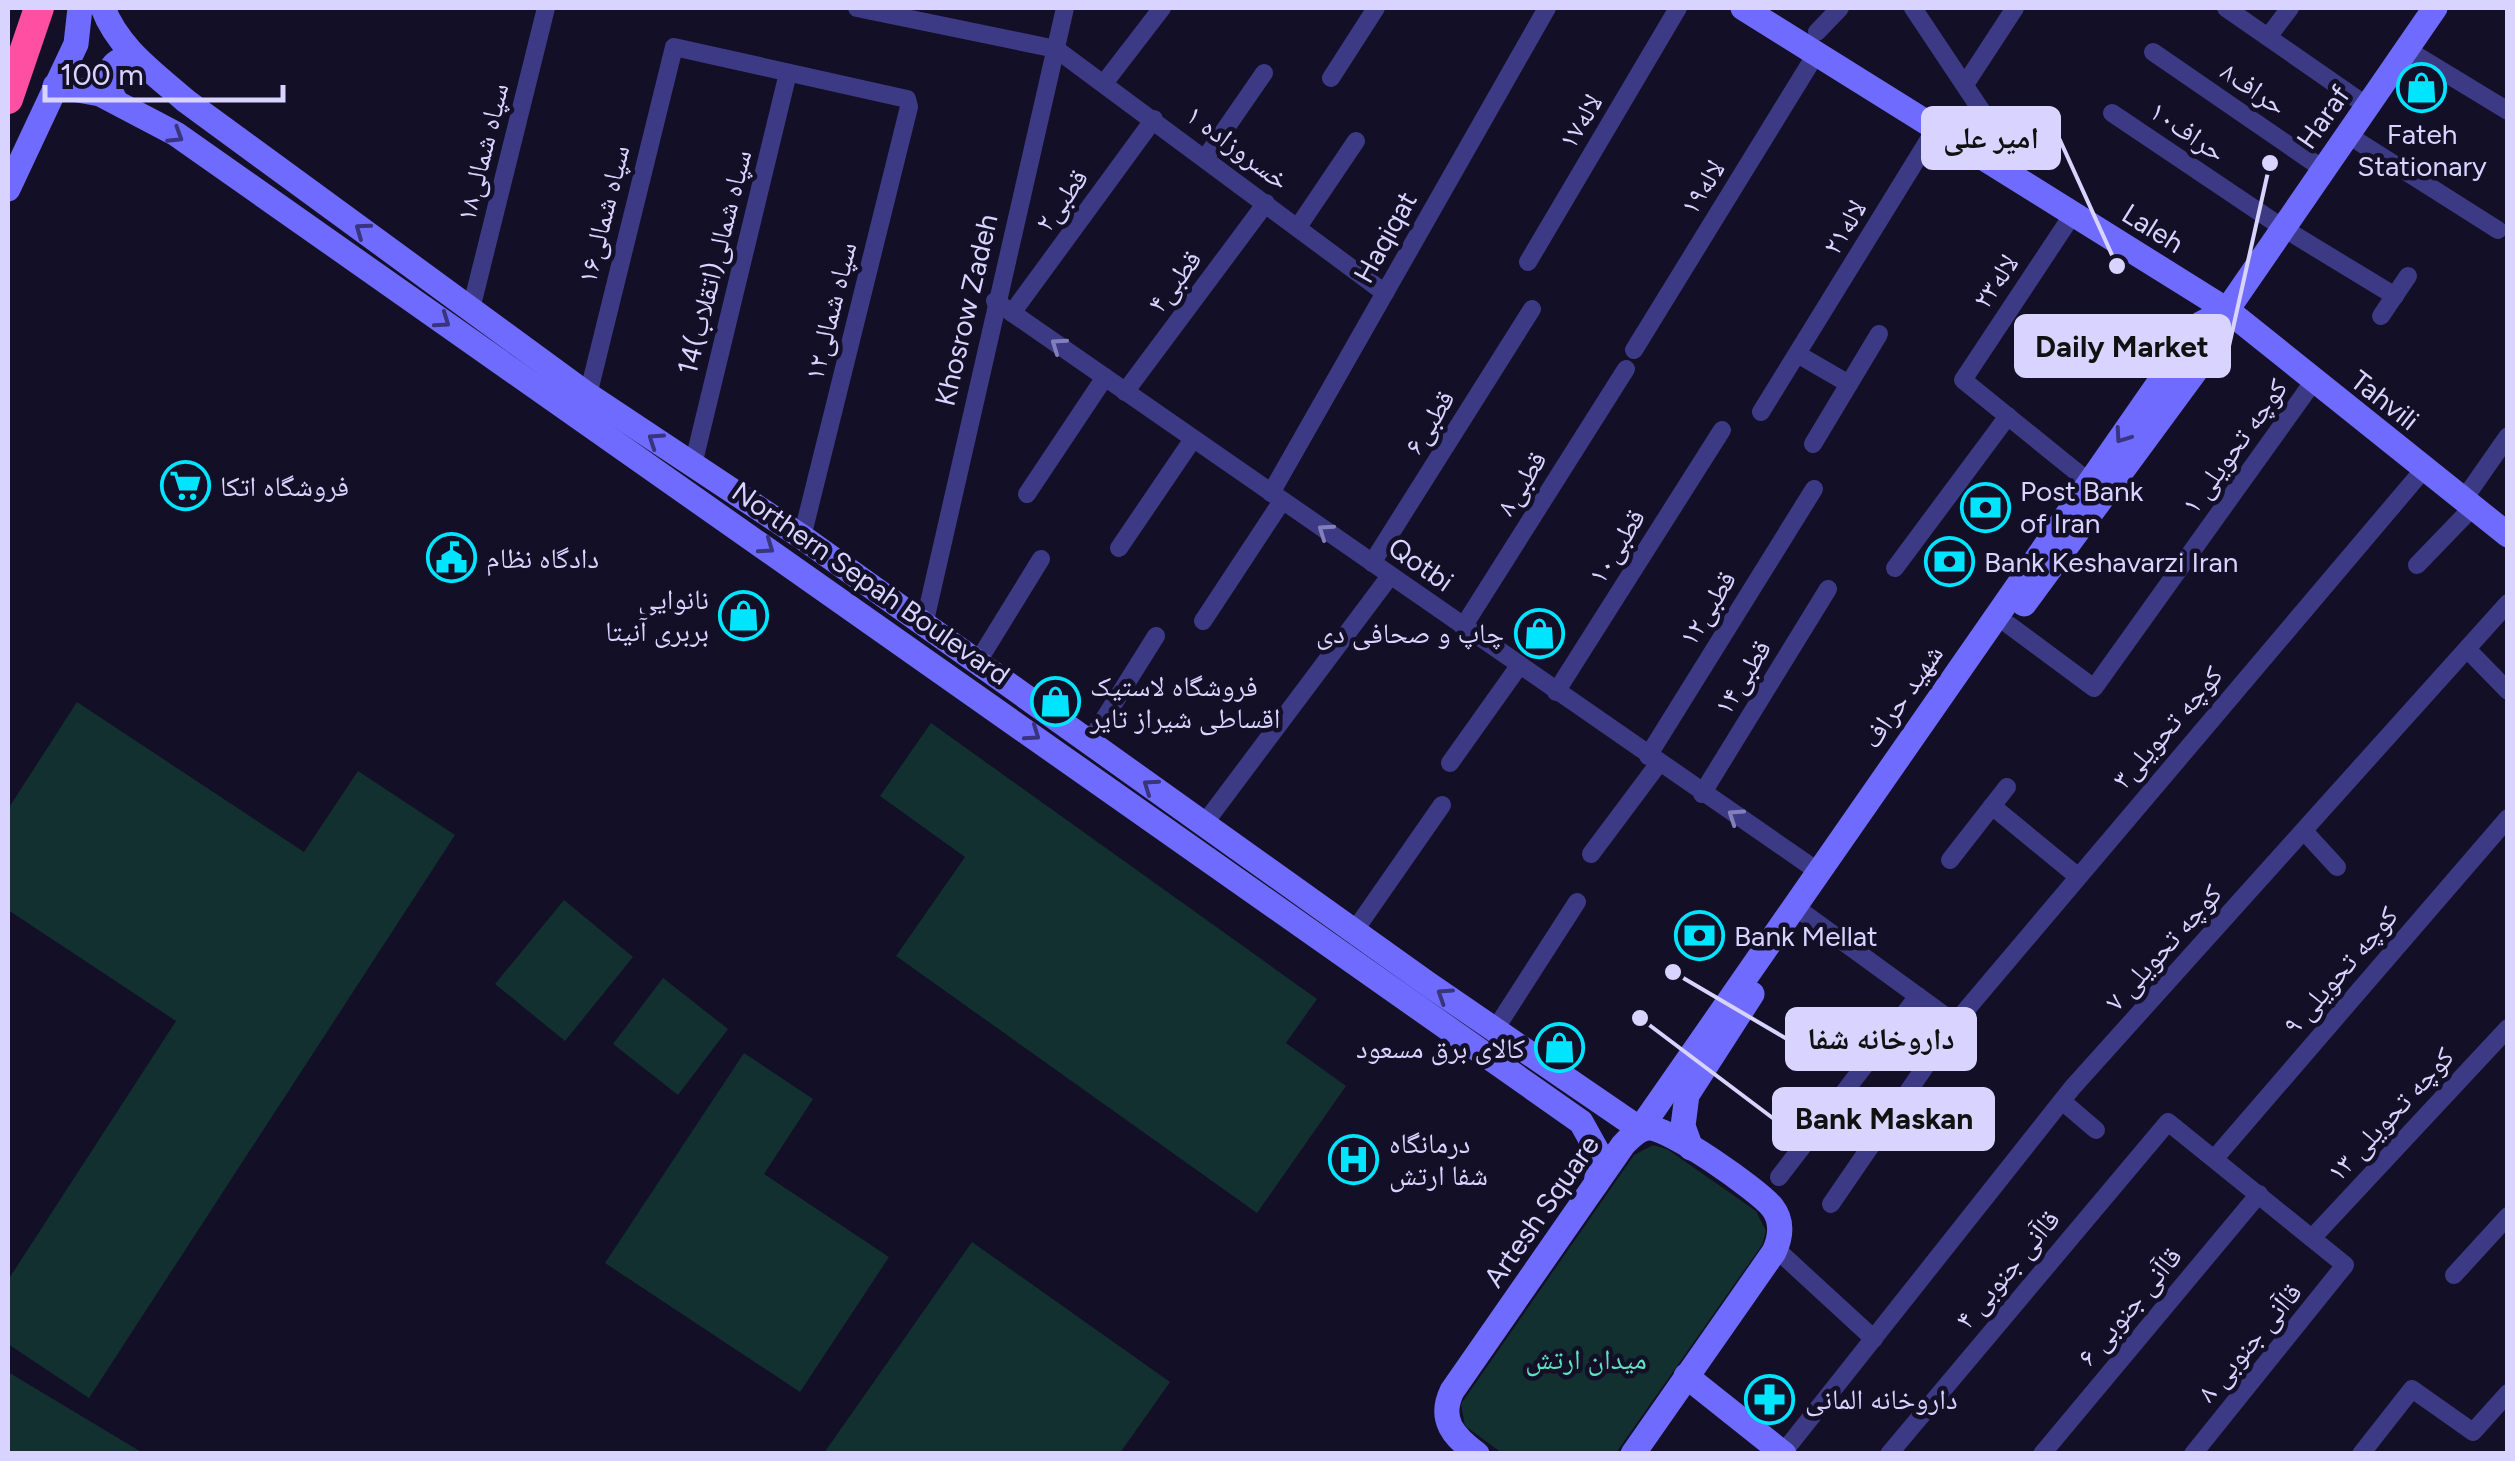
<svg xmlns="http://www.w3.org/2000/svg" width="2515" height="1461" font-family="Figtree,'Noto Naskh Arabic',sans-serif">
<rect width="100%" height="100%" fill="#130f26"/>
<g fill="#12302f">
<path d="M77,702L304,852L358,771L455,835L89,1398L8,1344V1280L176,1021L8,910V809Z"/>
<path d="M931,723L1317,999L1286,1043L1346,1086L1257,1213L896,956L965,857L880,796Z"/>
<path d="M564,900L633,957L565,1041L495,984Z"/>
<path d="M663,978L728,1029L678,1095L613,1044Z"/>
<path d="M744,1053L813,1099L764,1174L889,1257L800,1392L605,1263Z"/>
<path d="M1653,1145L1667,1149L1756,1211L1766,1231L1762,1245L1616,1453H1502L1465,1426L1461,1404L1634,1155Z"/>
<path d="M972,1242L1170,1382L1120,1453H824Z"/>
<path d="M8,1372L143,1453H8Z"/>
</g>
<g fill="none" stroke-linecap="round" stroke-linejoin="round">
<g stroke="#3d3a85" stroke-width="18">
<path d="M857,8L1056,49L1385,293"/>
<path d="M1913,8L1991,125L2005,171"/>
<path d="M2226,8L2367,106"/>
<path d="M1817,32L1840,8"/>
<path d="M2268,37L2290,8"/>
<path d="M2406,49L2508,111"/>
<path d="M2153,52L2323,169"/>
<path d="M1331,78L1376,8"/>
<path d="M1105,82L1162,8"/>
<path d="M1966,83L2015,8"/>
<path d="M2112,113L2283,228L2395,296"/>
<path d="M2348,135L2498,230"/>
<path d="M1206,157L1264,73"/>
<path d="M2073,214L1963,380L2089,482"/>
<path d="M1298,227L1356,141"/>
<path d="M1528,262L1678,8"/>
<path d="M995,301L1816,870"/>
<path d="M471,309L546,8"/>
<path d="M1012,313L1154,119"/>
<path d="M2381,316L2408,276"/>
<path d="M1634,350L1816,54"/>
<path d="M1799,355L1849,384"/>
<path d="M1125,392L1266,203"/>
<path d="M588,395L674,47L907,99L909,107L802,537"/>
<path d="M1761,412L1936,128"/>
<path d="M1813,444L1879,334"/>
<path d="M693,465L788,73"/>
<path d="M1271,493L1547,8"/>
<path d="M1027,494L1105,377"/>
<path d="M2464,499L2508,436"/>
<path d="M1119,548L1193,439"/>
<path d="M1372,563L1532,309"/>
<path d="M2417,565L2473,507"/>
<path d="M1895,568L2008,416"/>
<path d="M1203,621L1282,501"/>
<path d="M924,625L1065,8"/>
<path d="M2009,625L2094,688L2313,382"/>
<path d="M1463,627L1626,369"/>
<path d="M2467,649L2508,691"/>
<path d="M977,663L1041,559"/>
<path d="M1556,692L1722,430"/>
<path d="M1089,743L1156,636"/>
<path d="M1648,756L1814,489"/>
<path d="M1450,763L1519,666"/>
<path d="M1702,794L1828,589"/>
<path d="M1992,806L2076,875"/>
<path d="M1204,824L1390,576"/>
<path d="M2304,831L2337,867"/>
<path d="M1591,854L1659,763"/>
<path d="M1950,860L2007,787"/>
<path d="M1805,914L1955,1023"/>
<path d="M1355,930L1442,805"/>
<path d="M1496,1028L1577,902"/>
<path d="M2062,1101L2096,1130"/>
<path d="M2215,1158L2508,818"/>
<path d="M1779,1177L1918,996"/>
<path d="M1831,1204L1955,1023L2424,469"/>
<path d="M2313,1237L2508,1028"/>
<path d="M1775,1248L1874,1339"/>
<path d="M2454,1275L2508,1216"/>
<path d="M1782,1454L2072,1088L2508,603"/>
<path d="M1889,1454L2168,1122L2345,1265L2193,1454"/>
<path d="M2042,1454L2259,1194"/>
<path d="M2361,1454L2412,1389L2473,1432L2508,1393"/>
</g>
<g stroke="#6f6bff" stroke-width="25">
<path d="M103,8C118,48 154,73 186,101L588,395L802,537L1428,984L1640,1129L2200,324L2227,310L2435,8"/>
<path d="M1743,8L2227,310L2508,535"/>
<path d="M55,86L100,94L176,134L1581,1122L1600,1156L1596,1184"/>
<path d="M115,100C102,78 108,59 135,57"/>
<path d="M8,189L76,44L80,8"/>
<path d="M2024,604L2219,339L2227,310"/>
<path d="M1691,1148L1683,1126L1687,1095L1752,994"/>
<path d="M1686,1376L1784,1454"/>
<path d="M1477,1454C1454,1437 1438,1420 1452,1391L1623,1145C1630,1138 1637,1129 1648,1128C1668,1126 1758,1190 1772,1207C1783,1221 1781,1237 1774,1252L1633,1454"/>
</g>
<path stroke="#ff4fa3" stroke-width="30" d="M8,99L39,8"/>
</g>
<defs><path id="oneway-chevron" d="M-2-3.5L2.5 0L-2 3.5" fill="none" stroke-width="1.6" stroke-linecap="round" stroke-linejoin="round" transform="scale(2.5)"/></defs>
<g stroke="#38347d">
<use href="#oneway-chevron" transform="translate(176 136) rotate(32)"/>
<use href="#oneway-chevron" transform="translate(362 230) rotate(-144)"/>
<use href="#oneway-chevron" transform="translate(443 321) rotate(35)"/>
<use href="#oneway-chevron" transform="translate(2122 436) rotate(125)"/>
<use href="#oneway-chevron" transform="translate(655 440) rotate(-146)"/>
<use href="#oneway-chevron" transform="translate(767 547) rotate(35)"/>
<use href="#oneway-chevron" transform="translate(1033 734) rotate(35)"/>
<use href="#oneway-chevron" transform="translate(1150 786) rotate(-145)"/>
<use href="#oneway-chevron" transform="translate(1444 995) rotate(-147)"/>
</g>
<g stroke="#837fbc">
<use href="#oneway-chevron" transform="translate(1058 345) rotate(-145)"/>
<use href="#oneway-chevron" transform="translate(1325 531) rotate(-145)"/>
<use href="#oneway-chevron" transform="translate(1735 816) rotate(-146)"/>
</g>
<defs>
<symbol id="shop-ring" viewBox="-11 -11 22 22"><circle r="9.5" fill="#130f26" stroke="#00e5ff" stroke-width="1.5"/><path d="M-5-2.5h2.3a2.7 3.5 0 0 1 5.4 0H5L5.5 6h-11ZM-1.5-2.5h3a1.5 2.3 0 0 0-3 0Z" fill="#00e5ff"/></symbol>
<symbol id="supermarket-ring" viewBox="-11 -11 22 22"><circle r="9.5" fill="#130f26" stroke="#00e5ff" stroke-width="1.5"/><path d="M-6-5.5h2.5l.6 2H6L4.5 2H-2.5L-4.4-4H-6ZM-1.5 3.2a1.3 1.3 0 1 0 .1 0ZM3 3.2a1.3 1.3 0 1 0 .1 0Z" fill="#00e5ff"/></symbol>
<symbol id="bank-ring" viewBox="-11 -11 22 22"><circle r="9.5" fill="#130f26" stroke="#00e5ff" stroke-width="1.5"/><path d="M-6-4H6V4H-6ZM0-2.3a2.3 2.3 0 1 0 0 4.6a2.3 2.3 0 1 0 0-4.6Z" fill="#00e5ff"/></symbol>
<symbol id="civic-ring" viewBox="-11 -11 22 22"><circle r="9.5" fill="#130f26" stroke="#00e5ff" stroke-width="1.5"/><path d="M-.6-6.5H3V-4.5H.6V-3L4-1V1h2V6H-6V1h2V-1L-.6-3ZM-1.2 2.5V6h2.4V2.5Z" fill="#00e5ff"/></symbol>
<symbol id="hospital-ring" viewBox="-11 -11 22 22"><circle r="9.5" fill="#130f26" stroke="#00e5ff" stroke-width="1.5"/><path d="M-5-5h3v3.5h4V-5h3V5h-3V1.5h-4V5h-3Z" fill="#00e5ff"/></symbol>
<symbol id="pharmacy-ring" viewBox="-11 -11 22 22"><circle r="9.5" fill="#130f26" stroke="#00e5ff" stroke-width="1.5"/><path d="M-2-6h4v4h4v4h-4v4h-4v-4h-4v-4h4Z" fill="#00e5ff"/></symbol>
</defs>
<g fill-rule="evenodd">
<use href="#shop-ring" x="2394" y="60" width="55" height="55"/>
<use href="#supermarket-ring" x="158" y="458" width="55" height="55"/>
<use href="#bank-ring" x="1958" y="480" width="55" height="55"/>
<use href="#civic-ring" x="424" y="530" width="55" height="55"/>
<use href="#bank-ring" x="1922" y="534" width="55" height="55"/>
<use href="#shop-ring" x="716" y="588" width="55" height="55"/>
<use href="#shop-ring" x="1512" y="606" width="55" height="55"/>
<use href="#shop-ring" x="1028" y="674" width="55" height="55"/>
<use href="#bank-ring" x="1672" y="908" width="55" height="55"/>
<use href="#shop-ring" x="1532" y="1020" width="55" height="55"/>
<use href="#hospital-ring" x="1326" y="1132" width="55" height="55"/>
<use href="#pharmacy-ring" x="1742" y="1372" width="55" height="55"/>
</g>
<g text-anchor="middle" dominant-baseline="central" stroke-width="9" stroke-linejoin="round" paint-order="stroke">
<g font-size="28" fill="#d9d4ff" stroke="#130f26">
<text transform="translate(2254 88) rotate(34)">حراف۸</text>
<text transform="translate(2323 117) rotate(-55)">Haraf</text>
<text transform="translate(1580 121) rotate(-59)">لاله۱۷</text>
<text transform="translate(2188 131) rotate(34)">حراف۱۰</text>
<text transform="translate(1238 147) rotate(37)">خسروزاده ۱</text>
<text transform="translate(482 152) rotate(-76)">سپاه شمالی۱۸</text>
<text transform="translate(1702 187) rotate(-58)">لاله۱۹</text>
<text transform="translate(1061 200) rotate(-54)">قطبی۲</text>
<text transform="translate(603 214) rotate(-76)">سپاه شمالی۱۶</text>
<text transform="translate(1844 227) rotate(-59)">لاله۲۱</text>
<text transform="translate(2153 228) rotate(32)">Laleh</text>
<text transform="translate(1385 237) rotate(-61)">Haqiqat</text>
<text transform="translate(714 262) rotate(-76)">14سپاه شمالی(اتقلاب)</text>
<text transform="translate(1174 281) rotate(-53)">قطبی۴</text>
<text transform="translate(1995 281) rotate(-56)">لاله۲۳</text>
<text transform="translate(966 310) rotate(-77)">Khosrow Zadeh</text>
<text transform="translate(830 311) rotate(-76)">سپاه شمالی۱۲</text>
<text transform="translate(2385 400) rotate(38)">Tahvili</text>
<text transform="translate(1429 422) rotate(-58)">قطبی۶</text>
<text transform="translate(2234 446) rotate(-54)">کوچه تحویلی ۱</text>
<text transform="translate(1521 483) rotate(-58)">قطبی۸</text>
<text transform="translate(1616 546) rotate(-58)">قطبی۱۰</text>
<text transform="translate(1421 564) rotate(35)">Qotbi</text>
<text transform="translate(871 583) rotate(35)">Northern Sepah Boulevard</text>
<text transform="translate(1707 608) rotate(-58)">قطبی۱۲</text>
<text transform="translate(1742 677) rotate(-58)">قطبی۱۴</text>
<text transform="translate(1902 696) rotate(-55)">شهید حراف</text>
<text transform="translate(2167 727) rotate(-49)">کوچه تحویلی۳</text>
<text transform="translate(2163 947) rotate(-48)">کوچه تحویلی ۷</text>
<text transform="translate(2340 970) rotate(-49)">کوچه تحویلی ۹</text>
<text transform="translate(2390 1114) rotate(-47)">کوچه تحویلی ۱۳</text>
<text transform="translate(1541 1211) rotate(-55)">Artesh Square</text>
<text transform="translate(2007 1269) rotate(-50)">قاآنی جنوبی ۴</text>
<text transform="translate(2129 1306) rotate(-50)">قاآنی جنوبی ۶</text>
<text transform="translate(2249 1342) rotate(-50)">قاآنی جنوبی ۸</text>
</g>
<g font-size="28" fill="#d9d4ff" stroke="#130f26" text-anchor="start">
<text x="2422" y="134" text-anchor="middle">Fateh<tspan x="2422" dy="32">Stationary</tspan></text>
<text x="220" y="486">فروشگاه اتکا</text>
<text x="2020" y="491">Post Bank<tspan x="2020" dy="32">of Iran</tspan></text>
<text x="486" y="558">دادگاه نظام</text>
<text x="1984" y="562">Bank Keshavarzi Iran</text>
<text x="709" y="599" text-anchor="end">نانوایی<tspan x="709" dy="32">بربری آنیتا</tspan></text>
<text x="1504" y="633" text-anchor="end">چاپ و صحافی دی</text>
<text x="1090" y="686">فروشگاه لاستیک<tspan x="1090" dy="32">اقساطی شیراز تایر</tspan></text>
<text x="1734" y="936">Bank Mellat</text>
<text x="1525" y="1048" text-anchor="end">کالای برق مسعود</text>
<text x="1389" y="1143">درمانگاه<tspan x="1389" dy="32">شفا ارتش</tspan></text>
<text x="1805" y="1399">داروخانه المانی</text>
</g>
<g font-size="28" fill="#5fe0c0" stroke="#130f26">
<text x="1586" y="1359">میدان ارتش</text>
</g>
</g>
<path fill="none" stroke="#d9d4ff" stroke-width="4" d="M2117 266L2059 138M2270 163L2229 346M1673 972L1787 1039M1640 1018L1774 1119"/>
<g fill="#d9d4ff" stroke="#130f26" stroke-width="4">
<circle cx="2117" cy="266" r="10"/>
<circle cx="2270" cy="163" r="10"/>
<circle cx="1673" cy="972" r="10"/>
<circle cx="1640" cy="1018" r="10"/>
</g>
<g fill="#d9d4ff" stroke="#d9d4ff" stroke-width="4">
<rect x="1923" y="108" width="136" height="60" rx="10"/>
<rect x="2016" y="316" width="213" height="60" rx="10"/>
<rect x="1787" y="1009" width="188" height="60" rx="10"/>
<rect x="1774" y="1089" width="219" height="60" rx="10"/>
</g>
<g font-size="30" text-anchor="middle" font-weight="bold" fill="#111">
<text x="1991" y="148">امیر علی</text>
<text x="2122" y="357">Daily Market</text>
<text x="1881" y="1049">داروخانه شفا</text>
<text x="1884" y="1129">Bank Maskan</text>
</g>
<rect width="2515" height="1461" fill="none" stroke="#d9d4ff" stroke-width="20"/>
<path d="M45 85v15h238v-15" fill="none" stroke="#d9d4ff" stroke-width="5"/>
<text x="60" y="85" font-size="30" fill="#d9d4ff" stroke="#130f26" stroke-width="8" paint-order="stroke">100 m</text>
</svg>
